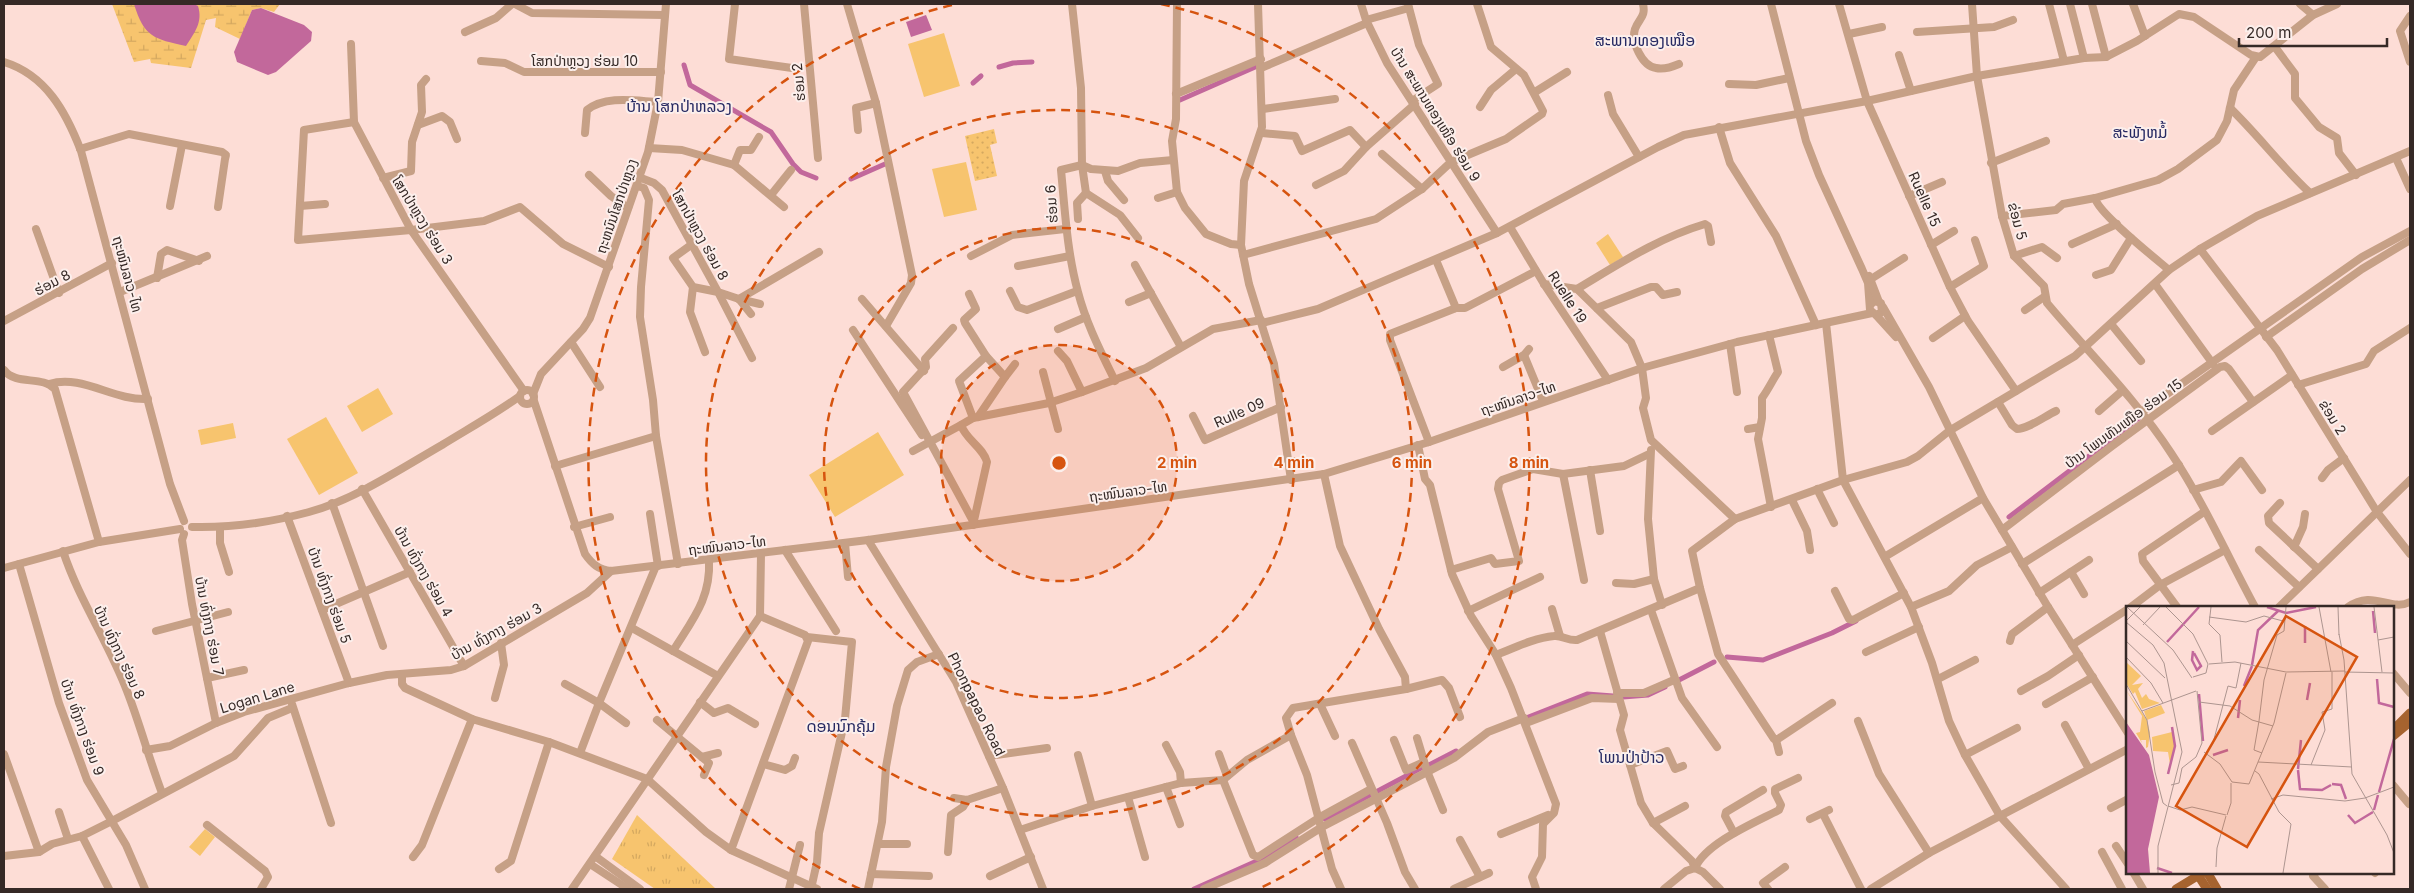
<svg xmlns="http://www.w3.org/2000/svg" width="2414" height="893" font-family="Inter,'Noto Sans Lao',sans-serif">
<defs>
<pattern id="grass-tufts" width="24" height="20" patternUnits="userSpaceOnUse" patternTransform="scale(1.25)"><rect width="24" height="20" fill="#f7c46e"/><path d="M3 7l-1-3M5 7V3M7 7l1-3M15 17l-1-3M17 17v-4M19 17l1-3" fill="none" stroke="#d4a85f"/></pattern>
<pattern id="wetland-marsh" width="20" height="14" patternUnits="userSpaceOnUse" patternTransform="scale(1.25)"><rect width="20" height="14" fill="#f7c46e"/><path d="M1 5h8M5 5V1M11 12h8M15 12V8" fill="none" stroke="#d4a85f"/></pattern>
<pattern id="park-dots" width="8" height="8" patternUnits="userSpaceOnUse" patternTransform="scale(1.25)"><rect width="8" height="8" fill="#f7c46e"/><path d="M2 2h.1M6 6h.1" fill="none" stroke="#d4a85f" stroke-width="1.8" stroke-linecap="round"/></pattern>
</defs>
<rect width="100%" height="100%" fill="#fdddd6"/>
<path fill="url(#grass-tufts)" d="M637,815L716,889H655L612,859Z"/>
<path fill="url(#wetland-marsh)" d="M112,4H280L274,12L261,8L252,10L240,39L215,27L216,18L206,20L191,68L151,63L150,59L134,62Z"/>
<path fill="url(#park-dots)" d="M994,129L997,143L990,145L997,176L975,181L965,136Z"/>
<g fill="#f7c46e">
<path d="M944,33L960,86L924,97L908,44Z"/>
<path d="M966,162L977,210L944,217L932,169Z"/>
<path d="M1608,234L1623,257L1610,265L1596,243Z"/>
<path d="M378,388L393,414L362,432L347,406Z"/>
<path d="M326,417L358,473L319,495L287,439Z"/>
<path d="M233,423L236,438L201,445L198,430Z"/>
<path d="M878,432L904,475L835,517L809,475Z"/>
<path d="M205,829L215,837L200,856L189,847Z"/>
</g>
<g fill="#c2689b">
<path d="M134,4C149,4 188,1 198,6C203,22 195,32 186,46C154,39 144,37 134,4Z"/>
<path d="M261,8L304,25L312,32L311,41L276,72L268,75L237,62L234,52L252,10Z"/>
<path d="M926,15L932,30L911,37L906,22Z"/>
</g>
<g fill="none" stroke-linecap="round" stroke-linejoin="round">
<g stroke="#c2689b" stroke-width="5">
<path d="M684,65L690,85L771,132L793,164L801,172L816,178"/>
<path d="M999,67L1013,63L1032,62"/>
<path d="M973,83L981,76"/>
<path d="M1180,100L1262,64"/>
<path d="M851,179L885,164"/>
<path d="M2009,517L2139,418"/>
<path d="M1727,657L1763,660L1832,633L1856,621"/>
<path d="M1679,680L1714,662"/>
<path d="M1623,697L1648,695L1665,687"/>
<path d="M1526,718L1587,694L1613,696"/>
<path d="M1429,765L1456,751"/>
<path d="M1325,819L1423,767"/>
<path d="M1194,889L1259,860L1296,837"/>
</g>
<g stroke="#c6a086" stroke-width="8">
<path d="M515,4L532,13L665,15"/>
<path d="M735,4L729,59L792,68"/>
<path d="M804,4L818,158"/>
<path d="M847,4L876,103L912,275L911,283L886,326"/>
<path d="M1072,4L1081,88L1082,165L1061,170C1065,211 1067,252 1078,292C1086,323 1101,352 1115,381"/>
<path d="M1177,4L1176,119L1172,141L1177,192L1185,208L1206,234L1231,244L1241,245"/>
<path d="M1258,4L1262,127L1244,181L1241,245L1249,284L1274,364L1291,480"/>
<path d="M1361,4L1366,20L1387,63L1497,233"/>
<path d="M1408,4L1419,45L1438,84L1412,101"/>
<path d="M1643,4C1646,17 1639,18 1635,29C1631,42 1642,66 1656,68C1664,70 1672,67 1679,64"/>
<path d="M1771,4L1806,141L1819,175L1862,269L1868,283L1870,310L1876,315L1882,312L1881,303L1875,301L1871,304"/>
<path d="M1839,4L1867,101L1950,287L1968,321L2016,391"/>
<path d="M1972,4L1977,76L2002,216L2014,256L2044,286L2047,303C2088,352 2136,399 2171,453C2203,501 2227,555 2255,607"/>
<path d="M2049,4L2064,61"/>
<path d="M2070,4L2084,58"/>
<path d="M2092,4L2106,57"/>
<path d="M2133,4L2145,36"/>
<path d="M2300,4L2313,15"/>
<path d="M2410,16L2400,31L2410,62"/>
<path d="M1366,20L1409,8"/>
<path d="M465,32L496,18L512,4"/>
<path d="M1917,32L1994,27L2013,20"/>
<path d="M1849,34L1882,27"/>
<path d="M351,44L354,122L411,230L524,391"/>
<path d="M2275,47L2295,74V98L2319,127L2337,138L2339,153L2356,175"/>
<path d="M1899,55L1911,91"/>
<path d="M481,61L505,63L524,72H661"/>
<path d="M4,62C46,75 66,112 81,151L170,484L184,521"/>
<path d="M1261,68L1367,23"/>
<path d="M1729,84L1756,85L1789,78"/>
<path d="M1535,92L1567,72"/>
<path d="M1176,94L1261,59"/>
<path d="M1608,95L1613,114L1639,157"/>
<path d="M1480,107L1491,90L1516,69"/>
<path d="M2230,108C2258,135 2281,166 2310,193"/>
<path d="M1263,109L1335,99"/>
<path d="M354,122L304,130L298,240L411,230L484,221L520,207L563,244L609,267"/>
<path d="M418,125L442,116L450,122L457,139"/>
<path d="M1719,127L1730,163L1776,236L1816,325"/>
<path d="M858,130L856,108L876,103"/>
<path d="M585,133L587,110C606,95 636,101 658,102"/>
<path d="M1262,133L1295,136L1302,151L1350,130L1366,147L1415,104"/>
<path d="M649,148L682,150L734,165L784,207"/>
<path d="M80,149L129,134L222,152L226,155L225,159L218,207"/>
<path d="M1382,154L1422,189"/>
<path d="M2396,158L2410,189"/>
<path d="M1991,163L2046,141"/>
<path d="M734,165L740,150H751L759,137"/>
<path d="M1105,171L1108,181L1124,200"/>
<path d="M589,175L611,196L628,208"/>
<path d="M383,178L411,171L412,142L422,112L421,85L426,79"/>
<path d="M641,178L654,183L662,190L718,292L739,299L819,252"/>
<path d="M1316,185L1344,171L1366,147"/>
<path d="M637,186L644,188L649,200L641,287L640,317L653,400L656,436L678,564"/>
<path d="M771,195L791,170"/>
<path d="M1909,196L1942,182"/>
<path d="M1158,198L1177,192"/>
<path d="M170,206L182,145"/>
<path d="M300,206L325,204"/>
<path d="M2002,216L2056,210L2063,204L2095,198"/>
<path d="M1078,219L1077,203L1086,193"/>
<path d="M1510,227L1544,284L1608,380"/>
<path d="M36,229L59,293"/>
<path d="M1138,238L1120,215L1086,193L1082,165L1091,169L1118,171L1140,163L1173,160"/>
<path d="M2072,244L2117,224"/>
<path d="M691,245L673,258L693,287L718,292L752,358"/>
<path d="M1931,245L1954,231"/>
<path d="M2200,249L2277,350L2377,512L2410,554"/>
<path d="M1243,255L1376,219L1422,189L1451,162L1506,139L1542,114L1543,111L1524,75L1491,47L1477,4"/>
<path d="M971,256L1012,235L1065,229"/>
<path d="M2014,256L2042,247L2057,258"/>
<path d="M1436,260L1456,308"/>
<path d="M1135,265L1181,347"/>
<path d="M1018,266L1070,256"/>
<path d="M2169,270C2155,258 2098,213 2095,198L2158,180L2178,169L2217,140L2227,121L2234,90L2256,57"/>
<path d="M2096,275L2111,270L2131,238"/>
<path d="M1869,276L1879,302"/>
<path d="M157,278L161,254L167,250L199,261"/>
<path d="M1871,279L1904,258"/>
<path d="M1544,284L1577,289L1631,342L1642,368L1646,398L1643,408L1651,440L1735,519"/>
<path d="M2155,284L2213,364"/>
<path d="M693,287L690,312L705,352"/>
<path d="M1950,287L1984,266L1975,240"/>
<path d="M1577,289C1619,264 1658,238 1705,224L1708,226L1711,242"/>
<path d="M1010,291L1018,307L1027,310L1077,291"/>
<path d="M120,292L207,256"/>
<path d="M969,294L976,309L964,320L965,323L986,356L1005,377L978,417"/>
<path d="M739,299L760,304"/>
<path d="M739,299L751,314"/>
<path d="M862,299L924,371"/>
<path d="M1129,302L1151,293"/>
<path d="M1883,307L1929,387L1983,498L2048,607L2128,733"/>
<path d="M1597,308L1651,287H1656L1663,295L1677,292"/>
<path d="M2025,310L2044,297"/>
<path d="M1876,315L1896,337"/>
<path d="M4,321L112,263"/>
<path d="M1262,323L1318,309L1497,233L1658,147L1684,135L1867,101L1977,76L2084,58L2106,57L2137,41L2179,14L2194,17L2251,55L2260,57L2313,15L2337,4"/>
<path d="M1826,323L1843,480L1911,607L1932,663L1949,721L1965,755L2000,816L2066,889"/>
<path d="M2111,324L2141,361"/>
<path d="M953,328L925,359L926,367L903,392L973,521"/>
<path d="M1058,329L1086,317"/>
<path d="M853,330L922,435"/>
<path d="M1769,335L1778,372C1772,381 1768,390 1762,398V418L1758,439L1771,507"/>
<path d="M2266,337L2362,269L2410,240"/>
<path d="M1933,338L1965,316"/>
<path d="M571,342L600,387"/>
<path d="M1730,344L1737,392"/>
<path d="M1058,351L1067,361L1082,392"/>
<path d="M1524,355L1543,401"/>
<path d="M1503,367L1524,355L1529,349"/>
<path d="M4,370C16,386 42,375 55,389L99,542"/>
<path d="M1043,372L1058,429"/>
<path d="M1005,377L1015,364"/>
<path d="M49,384C83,374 113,401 148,399"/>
<path d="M2298,385L2366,364L2374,351L2410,328"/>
<circle cx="527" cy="397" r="7"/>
<path d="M533,394L541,374L583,329L590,318L648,152L658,102L666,4"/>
<path d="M534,401L585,554C592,564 599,570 611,571L868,540L1324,474L1429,442L1642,368L1737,342L1872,313"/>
<path d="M1998,402L2012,425L2017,429C2028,429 2045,416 2056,411"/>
<path d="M2099,411L2122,391"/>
<path d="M2140,413L2362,257L2410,231"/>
<path d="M1193,416L1205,440L1281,407"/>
<path d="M973,418L959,381L986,356"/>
<path d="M1748,429L1760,427"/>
<path d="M2212,431L2292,375"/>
<path d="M1429,442L1390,340V334L1456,308H1465L1536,271"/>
<path d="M1418,445L1425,479L1430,485L1452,574L1471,616L1496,655L1511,688L1556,804L1554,813L1543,824L1542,857L1532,877L1536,889"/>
<path d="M1651,450L1648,519L1654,579L1662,605"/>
<path d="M913,451L961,425"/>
<path d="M555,466L656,436"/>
<path d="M1590,470L1600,531"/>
<path d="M1563,474L1584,580"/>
<path d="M2322,478L2328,470L2344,458"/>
<path d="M362,489L464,666"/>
<path d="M1817,489L1834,523"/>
<path d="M2193,490L2221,482L2241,461L2262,490"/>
<path d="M1792,500L1807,531L1810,550"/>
<path d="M332,503L383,646"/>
<path d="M2280,503L2268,516L2269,523L2318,569"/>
<path d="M650,514L658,566"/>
<path d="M287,516L349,683"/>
<path d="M973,525L987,462C983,447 966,440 961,425L973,418L1049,403L1082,392L1146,368L1213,329L1261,320"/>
<path d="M192,527C230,528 272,522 309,512C354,500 402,468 442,445C468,429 495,414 520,396"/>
<path d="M574,527L610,517"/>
<path d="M220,528V543L229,572"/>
<path d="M2002,530L2112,446L2220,367L2225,366L2229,369L2253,402"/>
<path d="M184,534L182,540L192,604L216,723"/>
<path d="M868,540L956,682L1003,788L1043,889"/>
<path d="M845,543L848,577"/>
<path d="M2294,547L2303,527L2305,514"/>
<path d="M785,550L836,631"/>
<path d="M2259,550L2299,587"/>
<path d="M63,551C79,600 109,643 127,691C140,724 149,759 162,793"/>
<path d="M1886,556L1983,498"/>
<path d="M19,564L59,703L87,780L126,845L145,889"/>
<path d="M2022,564L2179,465"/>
<path d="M4,568L99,542L180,529"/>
<path d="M1451,570L1491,558L1495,564L1519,561L1498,489L1499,483L1502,480L1533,469L1563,474L1624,466L1649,454"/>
<path d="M2071,572L2084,594"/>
<path d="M1616,583L1634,584L1654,579"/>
<path d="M1835,591L1849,619L1853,620L1904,593"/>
<path d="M2039,593L2089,560"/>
<path d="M1911,607L1949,591L1977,565L2012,547"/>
<path d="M2131,607L2160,585L2225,550"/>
<path d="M2177,607L2143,561L2142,554L2204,512"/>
<path d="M2279,607L2410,480"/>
<path d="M2348,607C2373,589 2390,612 2410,602"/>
<path d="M1552,609L1560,636"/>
<path d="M322,610L410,572"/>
<path d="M1651,610L1682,698L1717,747"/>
<path d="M1468,611L1540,577"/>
<path d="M632,628L718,676"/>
<path d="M156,631L228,612"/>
<path d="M1600,631L1624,715L1620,730L1641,803L1653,823L1692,861L1695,868"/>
<path d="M807,637L852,642L845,719L819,833L817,862L811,889"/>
<path d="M2010,641L2012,634L2048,607"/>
<path d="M2072,645L2128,609"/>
<path d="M673,651C692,620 711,599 709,560"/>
<path d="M1866,652L1919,627"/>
<path d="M1496,655C1514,648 1534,638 1554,636C1562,635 1568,641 1577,640L1700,588"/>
<path d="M2393,673L2410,693"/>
<path d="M402,675V684L405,688L472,719"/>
<path d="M207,678L244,670"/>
<path d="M1938,679L1975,660"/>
<path d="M565,684L599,703L656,566"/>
<path d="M1406,689L1442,680L1449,688L1460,717"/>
<path d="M2021,691L2048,676L2079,655"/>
<path d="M1617,693H1644L1674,680"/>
<path d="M495,698L504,665L501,643"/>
<path d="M700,702L714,713L728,708L755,724"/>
<path d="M1832,703L1778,739H1774L1718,654L1700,588L1692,551L1735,519L1843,480L1907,462L1918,456L1949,431L2075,356L2169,270L2200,249L2257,216L2410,151"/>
<path d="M292,704L331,823"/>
<path d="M1320,704L1335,736"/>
<path d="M2046,704L2093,677"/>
<path d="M657,720L709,763L704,775"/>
<path d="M1858,721L1879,774L1929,853"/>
<path d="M1526,723L1592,698L1619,699"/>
<path d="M2065,725L2089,769"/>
<path d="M1291,735L1307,775L1332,869L1341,889"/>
<path d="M1417,738L1427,771L1443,810"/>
<path d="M1394,740L1406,770L1424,762"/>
<path d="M1776,740L1779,752"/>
<path d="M1352,743L1387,823L1405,872L1415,889"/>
<path d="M1166,745L1180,772L1181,783"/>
<path d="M146,750L170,746L216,723L244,712L349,683L387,675L451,670L464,666L587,593L611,571"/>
<path d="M580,753L599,703L626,723"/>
<path d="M4,754L39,852"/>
<path d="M1219,754L1227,776"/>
<path d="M1078,755L1092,806"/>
<path d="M1965,755L2017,728"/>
<path d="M989,756L1047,748"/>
<path d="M702,757L718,753"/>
<path d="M763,764L785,770L792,766L795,758"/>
<path d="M1630,765L1667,751L1675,769L1683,766"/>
<path d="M1223,780L1253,855L1258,857L1320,817L1371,789"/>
<path d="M2393,785L2409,804"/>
<path d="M1166,787L1180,824"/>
<path d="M1128,797L1145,857"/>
<path d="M954,798L967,800L1003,788"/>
<path d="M2111,808L2128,799"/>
<path d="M59,812L68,839"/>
<path d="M1823,814L1861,889"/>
<path d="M1810,819L1829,810"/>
<path d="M1653,823L1685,806"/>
<path d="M207,825L265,871L268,877L261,889"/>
<path d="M1020,830L1092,806L1181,783L1223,780L1247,760L1291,735L1286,718L1293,708L1406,689L1405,677L1379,629L1340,546L1324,474"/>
<path d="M1734,833L1725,816L1726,812L1763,790"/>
<path d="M1501,834L1548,815"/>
<path d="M82,836L109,889"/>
<path d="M1460,840L1480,877"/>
<path d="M878,844H907"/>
<path d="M2116,846L2128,864"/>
<path d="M731,850L808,641L805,635L760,616"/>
<path d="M948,852L951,815L963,807L967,800"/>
<path d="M2102,852L2122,889"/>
<path d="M4,856L39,852L52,844L82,836L112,821L234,756L268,718L292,708"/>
<path d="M595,856L640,889"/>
<path d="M413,857L422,845L472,719L549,742L647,779L706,832L731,850L817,889"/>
<path d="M590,864L628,889"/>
<path d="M1695,868C1706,843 1754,823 1779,810L1781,805L1775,793V789L1798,778"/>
<path d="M499,869L511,861L549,742"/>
<path d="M2133,872L2143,889"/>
<path d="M2316,872L2313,876L2325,889"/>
<path d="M2374,872L2375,873"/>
<path d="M871,874L929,876"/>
<path d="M990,876L1031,857"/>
<path d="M572,889L760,616L761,554"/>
<path d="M789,889L800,845"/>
<path d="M868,889L882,822L886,767L897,706L908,670L917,662L939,654"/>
<path d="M1204,889L1265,863L1322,827L1454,758L1488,732L1524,718"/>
<path d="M1454,889L1489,873"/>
<path d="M1664,889L1686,871L1695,868L1703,872L1720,889"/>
<path d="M1768,889L1763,883L1785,867"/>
<path d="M1871,889L1929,853L2128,749"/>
</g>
<g stroke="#a6632f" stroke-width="9">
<path d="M2393,730L2410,713"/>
<path d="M2393,736L2410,722"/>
<path d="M2207,872L2217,889"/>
<path d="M2198,875L2207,889"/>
<path d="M2176,889L2204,872"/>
</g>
</g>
<circle cx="1059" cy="463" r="118" fill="#d6540f" fill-opacity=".12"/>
<g fill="none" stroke="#d6540f" stroke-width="2.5" stroke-dasharray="9 6">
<circle cx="1059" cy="463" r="118"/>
<circle cx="1059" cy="463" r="235"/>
<circle cx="1059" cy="463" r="353"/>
<path d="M860 889A470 470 0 0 1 957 4M1161 4A470 470 0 0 1 1258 889"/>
</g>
<g text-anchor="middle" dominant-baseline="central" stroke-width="4" stroke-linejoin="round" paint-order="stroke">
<g font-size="14" fill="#352926" stroke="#fcefec">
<text x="585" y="60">ໂສກປ່າຫຼວງ ຮ່ອມ 10</text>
<text transform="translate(798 82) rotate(-95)">ຮ່ອມ 2</text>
<text transform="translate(1436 114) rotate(58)">ບ້ານ ສະພານທອງເໜືອ ຮ່ອມ 9</text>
<text transform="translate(1925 199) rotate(66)">Ruelle 15</text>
<text transform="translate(1051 204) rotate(-94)">ຮ່ອມ 6</text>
<text transform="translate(616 206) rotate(-71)">ຖະຫນົນໂສກປ່າຫຼວງ</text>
<text transform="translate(423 220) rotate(58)">ໂສກປ່າຫຼວງ ຮ່ອມ 3</text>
<text transform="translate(2018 221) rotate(75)">ຂ່ອມ 5</text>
<text transform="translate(701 235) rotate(61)">ໂສກປ່າຫຼວງ ຮ່ອມ 8</text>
<text transform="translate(128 274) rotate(75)">ຖະໜົນລາວ-ໄທ</text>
<text transform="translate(52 282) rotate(-28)">ຮ່ອມ 8</text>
<text transform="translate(1568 297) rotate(57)">Ruelle 19</text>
<text transform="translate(1518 398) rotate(-19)">ຖະໜົນລາວ-ໄທ</text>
<text transform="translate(1239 412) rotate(-24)">Rulle 09</text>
<text transform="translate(2333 417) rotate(58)">ຂ່ອມ 2</text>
<text transform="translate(2123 423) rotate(-36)">ບ້ານ ໂພນທັນເໜືອ ຮ່ອມ 15</text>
<text transform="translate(1128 491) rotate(-8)">ຖະໜົນລາວ-ໄທ</text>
<text transform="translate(727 545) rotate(-7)">ຖະໜົນລາວ-ໄທ</text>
<text transform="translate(424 571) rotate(60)">ບ້ານ ທົ່ງກາງ ຮ່ອມ 4</text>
<text transform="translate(330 595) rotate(70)">ບ້ານ ທົ່ງກາງ ຮ່ອມ 5</text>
<text transform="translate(210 626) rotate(79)">ບ້ານ ທົ່ງກາງ ຮ່ອມ 7</text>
<text transform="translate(496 631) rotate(-29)">ບ້ານ ທົ່ງກາງ ຮ່ອມ 3</text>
<text transform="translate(120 652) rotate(65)">ບ້ານ ທົ່ງກາງ ຮ່ອມ 8</text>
<text transform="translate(257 697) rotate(-17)">Logan Lane</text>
<text transform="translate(977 704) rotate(64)">Phonpapao Road</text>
<text transform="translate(83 727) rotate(70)">ບ້ານ ທົ່ງກາງ ຮ່ອມ 9</text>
</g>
<g font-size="16" fill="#262962" stroke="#fcefec">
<text x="1645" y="40">ສະພານທອງເໝືອ</text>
<text x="679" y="106">ບ້ານ ໂສກປ່າຫລວງ</text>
<text x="2140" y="132">ສະພັງຫມໍ້</text>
<text x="841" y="726">ດອນນົກຄຸ້ມ</text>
<text x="1632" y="757">ໂພນປ່າປ້າວ</text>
</g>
</g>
<g transform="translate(2126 606)">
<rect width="268" height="268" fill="#fdddd6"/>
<path d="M0,56L15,70L6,79L17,77L12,83L16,92L20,88L23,93L34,97L16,103L9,86L7,88L0,77ZM0,84L21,114L24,127L22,141L20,142V134H15L16,137L10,127L14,126L16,110ZM35,99L39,107L21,114L18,105Z" fill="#f7c46e"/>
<path d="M46,126L49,141L44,158L42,146L27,145L26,131Z" fill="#f7c46e"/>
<path d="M0,116L23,149L33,191L22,243L24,267H0Z" fill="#c2689b"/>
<path fill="none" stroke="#c2689b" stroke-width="2.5" d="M141,1L160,7L190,1M247,5L249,27M179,20V37M41,36L73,1M67,45L66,54L71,64L75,60L68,47M126,59L132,24L152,5M251,73L253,97L268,101M118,80L126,60M73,88L77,135M181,94L184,77M112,112L114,94M87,149L102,144M172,163L175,134M172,164L174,183L196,184L205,179M42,168L49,140L46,121M206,178L215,179L220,193M253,186L268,133M248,204L252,189M222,209L229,217L247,206M31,262L46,267"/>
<path fill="none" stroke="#ad9590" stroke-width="1" d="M1,1L47,44L66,72M40,1L67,28L82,58M85,1L83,18L94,29L96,56M193,1L205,66M212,1L213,29M248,1L256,66M83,11L120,16L138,10L157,15M0,15L14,1M0,16L27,39L38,57L56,146L32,240V267M17,19L34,1M213,28L218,54L226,168L261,229L268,247M252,34L268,31M0,35L39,72M0,51L25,77L37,97M83,58L109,56L160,66M160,66L219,65M219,66L268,67M67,71L80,67L82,58M0,78L21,114L29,166L37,197L41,200M73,96L104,100L126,114L147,120M16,105L70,85M133,115L138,74L151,29L158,25L160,1M133,115L128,144L136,147M78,146L94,158L106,176M80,147L87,137L102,80L110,82L115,57M132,156L226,161M185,159L199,124L196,106L206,103V66M129,165L133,168L153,206L165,218L157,267M106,176L123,178L148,117L160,67M45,179L53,177L56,162L70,151L76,137L71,85M239,192L268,181M145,193L157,189L219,195L239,192M42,200L54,204L66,201L100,209M101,209L105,197V177M90,261L91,242L100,210"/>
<path fill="#d6540f" fill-opacity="0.15" stroke="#d6540f" stroke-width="2.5" d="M160,10L231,51L121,241L50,200Z"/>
<rect width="268" height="268" fill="none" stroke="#352926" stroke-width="2.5"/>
</g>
<circle cx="1059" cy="463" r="8" fill="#d6540f" stroke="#fcefec" stroke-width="2.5"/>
<g font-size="15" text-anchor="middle" font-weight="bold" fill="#d6540f" stroke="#fcefec" stroke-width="4" stroke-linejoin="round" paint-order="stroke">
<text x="1177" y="468">2 min</text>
<text x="1294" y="468">4 min</text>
<text x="1412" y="468">6 min</text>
<text x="1529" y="468">8 min</text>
</g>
<rect width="2414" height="893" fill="none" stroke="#352926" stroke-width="10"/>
<path d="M2239 38v8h148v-8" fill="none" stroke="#352926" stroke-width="2.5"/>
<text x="2246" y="38" font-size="15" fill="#352926" stroke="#fcefec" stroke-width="4" paint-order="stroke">200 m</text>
</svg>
